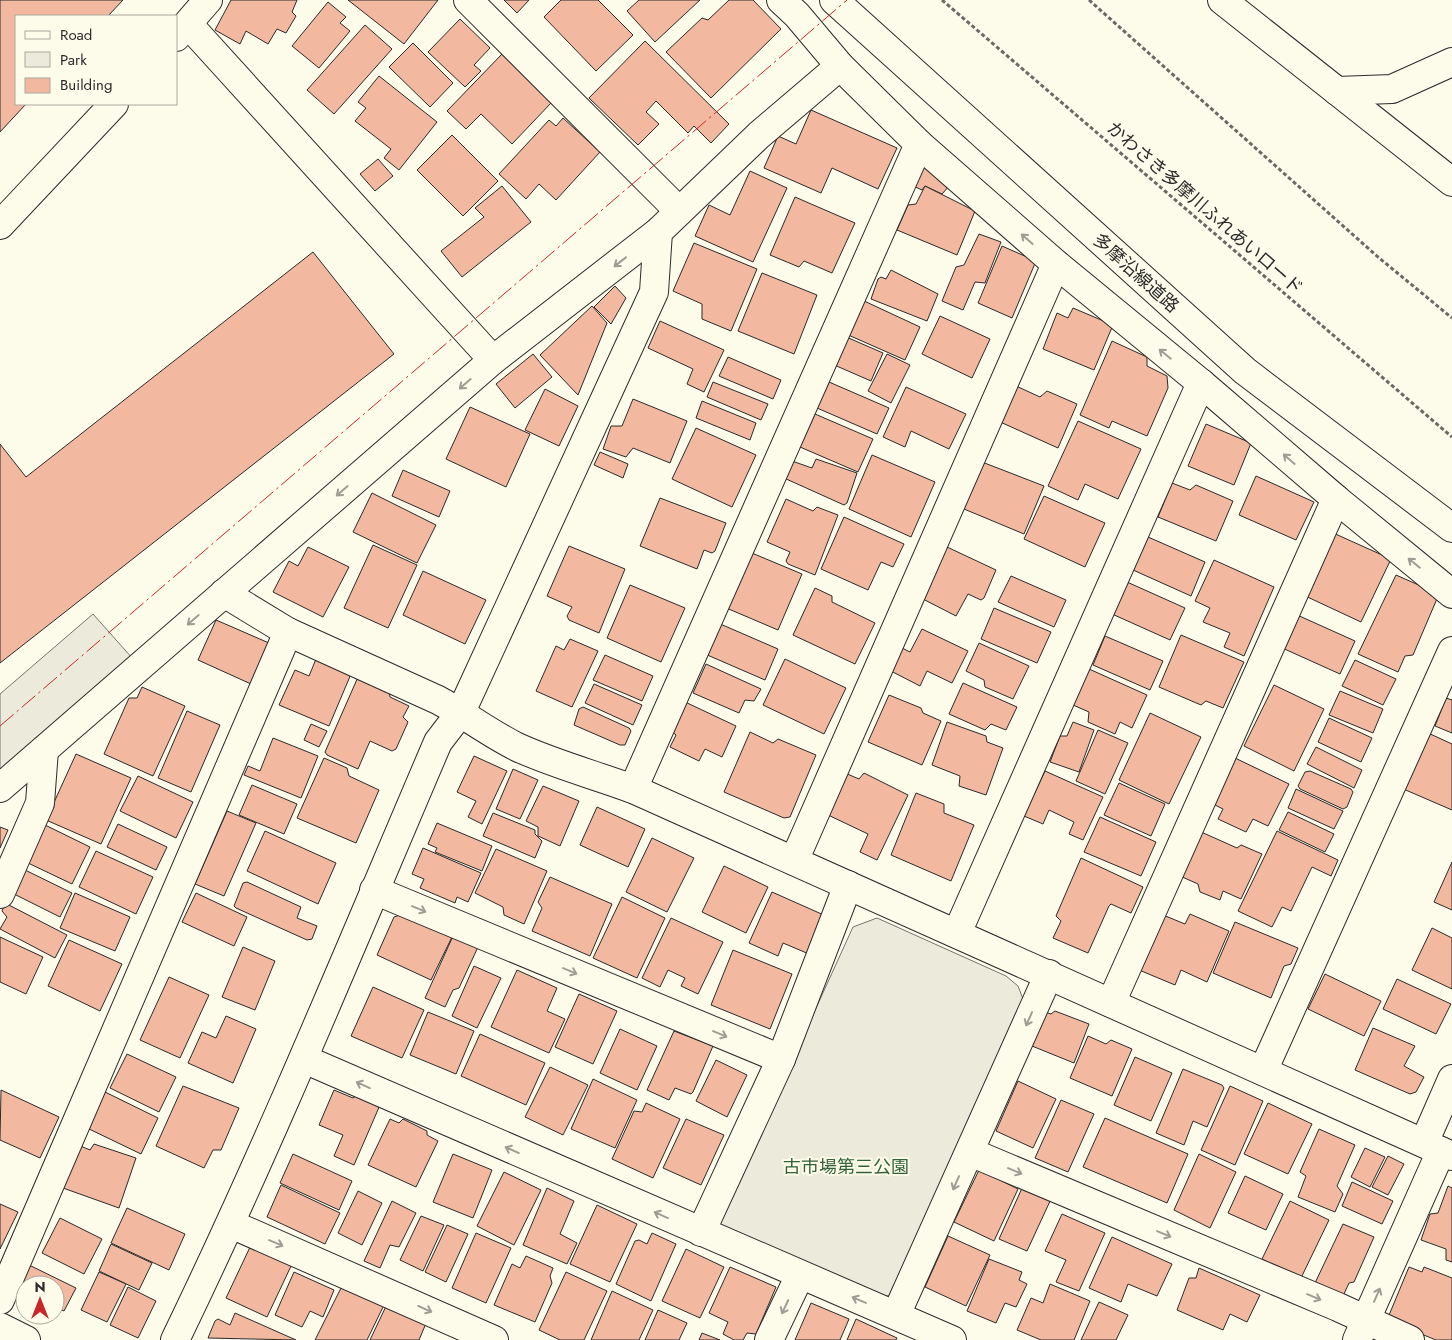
<svg xmlns="http://www.w3.org/2000/svg" width="1452" height="1340" font-family="Jost,'Noto Sans JP',sans-serif">
<rect width="100%" height="100%" fill="#fdfbea"/>
<g fill="#ecebdb" stroke="#74746e">
<path d="M93,614L133,659L0,770V694Z"/>
<path d="M877,918L1006,976L1018,986L1023,999L896,1287L889,1296L878,1295L724,1232L718,1223L853,927Z"/>
</g>
<g fill="#f2b8a0" stroke="#2b2b2b">
<path d="M0,0H123L108,16H16V104H26L0,132Z"/>
<path d="M231,0H297L292,12L296,16L286,33L277,29L268,44L246,31L240,44L215,30Z"/>
<path d="M348,0H438L404,44Z"/>
<path d="M504,0H529L517,13Z"/>
<path d="M561,0H598L633,35L596,71L544,17Z"/>
<path d="M639,0H700L655,42L627,11Z"/>
<path d="M729,0H753L781,29L711,98L666,52L702,18L708,20Z"/>
<path d="M328,2L346,17L340,23L350,31L319,68L292,46Z"/>
<path d="M460,19L490,48L474,65L481,71L465,87L428,52Z"/>
<path d="M365,25L392,49L334,114L307,90Z"/>
<path d="M645,41L729,124L711,143L694,126L688,133L656,101L646,112L659,124L638,145L589,98Z"/>
<path d="M413,43L453,83L430,107L389,67Z"/>
<path d="M502,54L552,102L512,144L481,114L466,129L447,111Z"/>
<path d="M379,76L437,122L399,170L384,158L391,149L355,121L366,108L358,102Z"/>
<path d="M811,110L897,148L878,189L832,168L821,193L764,168L778,136L796,144Z"/>
<path d="M563,118L600,152L556,200L539,184L526,199L499,174L549,120L556,126Z"/>
<path d="M452,135L498,181L463,216L417,170Z"/>
<path d="M378,159L393,176L375,191L360,174Z"/>
<path d="M927,166L950,185L942,194L925,186L922,190L911,185L917,173Z"/>
<path d="M750,171L787,188L753,262L695,236L709,205L730,215Z"/>
<path d="M502,186L531,222L462,277L441,251L484,217L475,208Z"/>
<path d="M925,186L975,211L957,255L897,230L908,205L916,204Z"/>
<path d="M795,197L855,223L832,273L804,261L799,267L770,255Z"/>
<path d="M979,234L1001,242L985,283L975,282L963,310L942,301L956,267L964,265Z"/>
<path d="M694,243L757,269L731,331L702,319V304L673,291Z"/>
<path d="M1002,246L1036,261L1012,318L978,303Z"/>
<path d="M313,252L394,354L0,663V444L26,477Z"/>
<path d="M891,270L938,294L927,321L871,299L878,279L881,277L886,279Z"/>
<path d="M762,273L817,295L794,354L738,331Z"/>
<path d="M615,286L626,298L611,324L594,307Z"/>
<path d="M862,300L920,327L905,360L846,334Z"/>
<path d="M592,306L607,323L578,395L540,355Z"/>
<path d="M1073,308L1113,325L1094,370L1043,349L1057,313L1068,318Z"/>
<path d="M940,316L990,339L972,378L922,354Z"/>
<path d="M660,321L724,350L704,392L687,384L693,369L648,348Z"/>
<path d="M844,336L883,353L871,381L832,364Z"/>
<path d="M1112,341L1147,357V366L1167,376L1168,388L1147,436L1112,421L1109,428L1080,415Z"/>
<path d="M533,354L552,377L515,408L496,384Z"/>
<path d="M887,354L910,365L891,403L868,391Z"/>
<path d="M728,357L781,380L773,399L719,376Z"/>
<path d="M713,382L768,404L761,420L707,397Z"/>
<path d="M829,382L889,408L877,434L817,408Z"/>
<path d="M1014,385L1040,397L1047,391L1077,404L1058,448L998,421Z"/>
<path d="M906,387L966,414L949,449L911,431L905,447L883,437Z"/>
<path d="M545,389L578,406L559,446L525,430Z"/>
<path d="M633,399L687,421L670,463L633,448L626,457L603,449L611,426H622Z"/>
<path d="M702,401L756,423L750,440L696,418Z"/>
<path d="M470,407L530,434L506,487L446,459Z"/>
<path d="M815,414L873,439L858,472L800,447Z"/>
<path d="M1078,421L1141,449L1118,499L1085,484L1078,500L1048,486Z"/>
<path d="M1206,424L1251,443L1234,485L1188,466Z"/>
<path d="M696,428L756,455L732,507L672,479Z"/>
<path d="M600,452L628,464L623,478L594,465Z"/>
<path d="M872,455L935,482L911,537L849,509Z"/>
<path d="M816,459L857,473L847,503L844,505L784,478L789,460L812,468Z"/>
<path d="M982,462L1044,486L1024,534L964,509Z"/>
<path d="M403,470L450,491L439,517L392,496Z"/>
<path d="M1256,476L1314,502L1296,540L1239,515Z"/>
<path d="M1172,483L1190,490L1196,485L1233,501L1216,541L1158,517Z"/>
<path d="M372,493L436,525L417,563L353,532Z"/>
<path d="M1044,496L1105,523L1085,567L1024,539Z"/>
<path d="M660,498L726,523L715,551L712,553L704,550L697,569L640,546Z"/>
<path d="M786,499L813,511L817,507L838,515L815,575L788,564L786,561L790,552L767,542Z"/>
<path d="M844,517L904,544L893,567L881,562L868,590L821,569Z"/>
<path d="M1331,532L1391,559L1361,622L1301,594Z"/>
<path d="M1148,537L1205,562L1191,596L1133,570Z"/>
<path d="M373,545L417,565L388,628L344,608Z"/>
<path d="M569,546L625,569L599,633L569,620L567,616L572,607L547,596Z"/>
<path d="M308,547L349,567L323,617L273,592L289,561L298,566Z"/>
<path d="M947,547L996,570L984,598L981,600L968,594L956,616L921,598Z"/>
<path d="M747,551L802,574L778,630L724,607Z"/>
<path d="M1214,560L1274,587L1244,656L1224,647L1230,633L1203,622L1210,608L1195,601Z"/>
<path d="M423,571L486,600L465,644L403,615Z"/>
<path d="M1396,575L1439,594L1413,655L1405,656L1398,672L1358,654Z"/>
<path d="M1011,576L1066,600L1054,627L998,602Z"/>
<path d="M1127,582L1185,608L1170,640L1112,614Z"/>
<path d="M630,585L685,608L661,662L607,638Z"/>
<path d="M815,588L832,596V602L875,623L855,664L793,635Z"/>
<path d="M994,608L1051,632L1037,663L981,639Z"/>
<path d="M1295,614L1355,641L1340,674L1280,647Z"/>
<path d="M216,620L269,643L251,684L198,660Z"/>
<path d="M718,623L778,649L765,680L705,654Z"/>
<path d="M922,629L968,651L952,683L927,671L920,686L889,670L900,647L910,652Z"/>
<path d="M1181,635L1244,662L1223,708L1206,701L1201,705L1159,687Z"/>
<path d="M1105,636L1163,661L1150,690L1093,665Z"/>
<path d="M570,639L598,651L572,707L536,691L556,646L564,650Z"/>
<path d="M979,643L1029,666L1013,699L985,687L984,680L966,671Z"/>
<path d="M605,655L653,676L642,701L593,680Z"/>
<path d="M316,659L351,674L329,726L279,705L295,670L309,676Z"/>
<path d="M785,659L846,688L824,734L763,705Z"/>
<path d="M1355,660L1396,679L1383,705L1342,686Z"/>
<path d="M706,664L761,689L754,701L745,700L739,713L693,693Z"/>
<path d="M1089,669L1147,695L1132,728L1120,722L1115,734L1088,722L1089,712L1073,705Z"/>
<path d="M358,677L389,691L390,697L409,706L403,717L408,722L396,749L392,751L370,741L358,769L327,755L325,752Z"/>
<path d="M963,683L1017,707L1006,730L991,724L985,730L949,714Z"/>
<path d="M594,684L642,705L633,725L585,703Z"/>
<path d="M1274,685L1324,709L1294,771L1244,746Z"/>
<path d="M142,687L185,706L153,776L104,754L129,698H137Z"/>
<path d="M1340,691L1383,709L1373,733L1329,715Z"/>
<path d="M889,695L921,708L923,713L941,721L922,765L868,742Z"/>
<path d="M1446,698L1452,700V733L1435,726Z"/>
<path d="M683,701L736,726L722,757L705,749L699,761L670,747L676,735L669,729Z"/>
<path d="M583,707L629,728L631,731L625,745H620L574,725L579,709Z"/>
<path d="M187,711L220,725L191,792L158,778Z"/>
<path d="M1150,713L1201,737L1169,804L1119,780Z"/>
<path d="M1329,718L1372,738L1361,762L1318,742Z"/>
<path d="M947,722L986,736L987,742L1003,748L986,795L959,786L960,776L932,765Z"/>
<path d="M1073,722L1094,730L1079,772L1050,762L1060,736H1067Z"/>
<path d="M311,724L327,731L319,747L304,740Z"/>
<path d="M1098,730L1128,743L1105,794L1076,781Z"/>
<path d="M750,732L773,743L778,739L816,755L790,817L784,818L724,792Z"/>
<path d="M1426,732L1452,744V810L1401,788Z"/>
<path d="M273,738L318,756L301,798L244,775L248,766L260,771Z"/>
<path d="M1316,747L1362,770L1354,788L1307,764Z"/>
<path d="M76,754L131,778L101,844L46,820Z"/>
<path d="M474,756L507,771L482,824L468,817L476,801L457,792Z"/>
<path d="M324,758L347,768L349,776L379,790L356,843L297,818Z"/>
<path d="M1235,758L1289,784L1268,826L1253,819L1246,832L1218,819L1223,809L1213,804Z"/>
<path d="M513,769L538,780L520,819L496,809Z"/>
<path d="M1045,771L1103,797L1083,840L1069,834L1074,822L1049,810L1043,824L1024,816Z"/>
<path d="M1310,771L1351,789L1353,792L1347,807L1343,809L1300,789L1298,786L1305,772Z"/>
<path d="M845,773L859,779L864,773L908,795L877,860L860,852L868,834L826,814Z"/>
<path d="M138,776L193,802L176,838L120,811Z"/>
<path d="M1119,783L1165,804L1151,836L1104,815Z"/>
<path d="M252,785L297,804L284,834L239,815Z"/>
<path d="M543,786L579,801L560,846L538,836V827L526,821Z"/>
<path d="M1296,789L1343,811L1334,829L1288,808Z"/>
<path d="M916,793L944,804V813L974,825L951,881L891,855Z"/>
<path d="M597,807L645,829L628,867L580,845Z"/>
<path d="M227,811L256,823L224,896L195,884Z"/>
<path d="M1288,812L1334,834L1325,852L1279,830Z"/>
<path d="M493,813L535,830V834L542,841L535,858L483,836Z"/>
<path d="M1100,817L1156,842L1141,876L1084,852Z"/>
<path d="M437,823L492,846L482,871L435,852L437,848L428,844Z"/>
<path d="M118,824L167,847L156,870L107,847Z"/>
<path d="M45,825L90,847L72,884L26,862Z"/>
<path d="M0,827L8,830L0,848Z"/>
<path d="M265,831L336,863L318,904L247,871Z"/>
<path d="M1199,831L1237,848L1241,845L1262,854L1241,899L1223,891L1220,900L1200,892L1198,884L1180,876Z"/>
<path d="M1277,831L1338,860L1331,876L1312,867L1291,911L1282,907L1272,927L1238,911Z"/>
<path d="M652,838L694,858L667,912L626,892Z"/>
<path d="M423,848L481,873L468,902L457,897L455,903L420,888L424,879L412,874Z"/>
<path d="M496,849L547,871L524,924L504,915L503,907L475,893Z"/>
<path d="M96,851L153,877L136,914L79,887Z"/>
<path d="M1081,858L1143,887L1131,913L1111,904L1109,906L1088,953L1053,938L1061,921L1056,916Z"/>
<path d="M1452,862V910L1434,902Z"/>
<path d="M724,866L768,887L746,933L702,912Z"/>
<path d="M23,869L72,893L60,917L12,893Z"/>
<path d="M550,877L612,904L590,956L532,931L542,908L538,902Z"/>
<path d="M247,882L301,907L297,918L317,926L312,939L307,940L236,908L234,906L243,883Z"/>
<path d="M772,892L826,916L809,954L783,943L778,956L749,943Z"/>
<path d="M75,893L130,917L115,951L60,928Z"/>
<path d="M196,893L247,917L234,946L182,922Z"/>
<path d="M622,897L665,918L637,978L593,958Z"/>
<path d="M5,903L67,935L55,958L0,929L7,917L2,911Z"/>
<path d="M403,914L452,937L431,980L377,955L394,917Z"/>
<path d="M1190,914L1229,931L1207,982L1181,970L1175,985L1139,970L1163,915L1185,924Z"/>
<path d="M671,918L723,942L698,994L681,986L685,978L668,970L660,987L642,978Z"/>
<path d="M1235,922L1298,948L1291,964L1284,966L1271,998L1213,973Z"/>
<path d="M1432,928L1452,938V989L1412,970Z"/>
<path d="M453,936L478,947L459,988L453,990L445,1007L425,998Z"/>
<path d="M0,937L43,957L26,994L0,982Z"/>
<path d="M69,940L122,964L100,1011L48,986Z"/>
<path d="M243,947L275,961L255,1010L222,997Z"/>
<path d="M733,950L792,974L770,1029L711,1005Z"/>
<path d="M474,966L501,978L477,1028L452,1016Z"/>
<path d="M517,970L557,988L547,1011L565,1019L549,1053L491,1027Z"/>
<path d="M1325,974L1381,1001L1364,1036L1308,1009Z"/>
<path d="M169,977L209,995L180,1058L140,1040Z"/>
<path d="M1397,979L1451,1004L1436,1034L1383,1009Z"/>
<path d="M373,987L424,1010L402,1058L351,1036Z"/>
<path d="M579,994L617,1011L593,1064L555,1047Z"/>
<path d="M1055,1011L1089,1024L1074,1063L1032,1046L1045,1012L1051,1014Z"/>
<path d="M428,1012L474,1031L456,1074L410,1055Z"/>
<path d="M226,1016L256,1029L233,1083L188,1063L202,1032L216,1038Z"/>
<path d="M1373,1028L1415,1046L1404,1066L1424,1077L1416,1092L1410,1094L1355,1070Z"/>
<path d="M620,1029L657,1046L637,1090L600,1073Z"/>
<path d="M674,1031L713,1046L693,1092L691,1094L675,1088L669,1100L647,1090Z"/>
<path d="M480,1034L545,1063L526,1105L461,1076Z"/>
<path d="M1088,1036L1106,1044L1111,1040L1132,1049L1112,1096L1070,1078Z"/>
<path d="M127,1054L176,1077L159,1112L110,1088Z"/>
<path d="M1135,1057L1172,1073L1151,1121L1114,1105Z"/>
<path d="M716,1060L747,1075L727,1117L696,1101Z"/>
<path d="M550,1067L588,1085L563,1135L525,1117Z"/>
<path d="M1183,1069L1222,1085L1224,1088L1207,1127L1193,1121L1184,1145L1156,1133Z"/>
<path d="M593,1079L637,1100L615,1148L571,1129Z"/>
<path d="M1018,1081L1056,1099L1033,1148L996,1131Z"/>
<path d="M183,1086L239,1108L221,1150H213L204,1168L156,1146Z"/>
<path d="M1230,1086L1263,1101L1235,1165L1201,1150Z"/>
<path d="M1,1090L59,1117L40,1158L0,1140Z"/>
<path d="M334,1090L353,1098L357,1095L380,1105L354,1165L334,1156L343,1135L319,1125Z"/>
<path d="M105,1092L158,1118L141,1154L87,1128Z"/>
<path d="M1061,1100L1094,1114L1068,1172L1035,1158Z"/>
<path d="M646,1103L680,1119L653,1178L612,1159L634,1111L642,1112Z"/>
<path d="M1268,1103L1312,1124L1288,1174L1244,1154Z"/>
<path d="M1105,1118L1188,1154L1167,1203L1083,1167Z"/>
<path d="M390,1119L399,1123L403,1119L427,1131V1135L438,1141L416,1187L368,1165Z"/>
<path d="M686,1119L724,1135L701,1185L663,1168Z"/>
<path d="M1319,1129L1355,1145L1337,1186L1343,1194L1335,1212L1298,1197L1306,1176L1300,1172Z"/>
<path d="M94,1144L136,1158L119,1208L63,1188L78,1145L90,1150Z"/>
<path d="M1365,1148L1385,1157L1370,1187L1351,1177Z"/>
<path d="M293,1154L352,1181L339,1210L280,1183Z"/>
<path d="M453,1154L492,1170L473,1218L433,1202Z"/>
<path d="M1199,1154L1236,1172L1210,1228L1174,1210Z"/>
<path d="M1388,1156L1404,1164L1388,1195L1372,1187Z"/>
<path d="M979,1170L1018,1189L994,1241L954,1222Z"/>
<path d="M504,1172L541,1190L514,1245L477,1226Z"/>
<path d="M1245,1176L1283,1194L1266,1230L1228,1213Z"/>
<path d="M1352,1182L1393,1201L1382,1224L1342,1206Z"/>
<path d="M281,1185L340,1213L325,1244L267,1217Z"/>
<path d="M1023,1186L1051,1199L1027,1251L999,1239Z"/>
<path d="M1448,1186L1452,1188V1262L1446,1260V1249L1421,1240L1430,1214L1438,1213Z"/>
<path d="M547,1188L574,1201L560,1234L577,1243L567,1264L523,1245Z"/>
<path d="M358,1191L382,1203L362,1245L338,1233Z"/>
<path d="M392,1201L416,1213L399,1247L390,1245L380,1268L364,1261Z"/>
<path d="M1290,1201L1329,1220L1301,1278L1262,1259Z"/>
<path d="M0,1204L18,1212L0,1249Z"/>
<path d="M597,1205L637,1224L610,1282L570,1264Z"/>
<path d="M127,1208L185,1234L169,1270L111,1243Z"/>
<path d="M1062,1214L1105,1233L1079,1291L1056,1282L1066,1260L1045,1251Z"/>
<path d="M421,1216L444,1225L423,1271L400,1260Z"/>
<path d="M60,1218L102,1239L84,1274L42,1253Z"/>
<path d="M1343,1224L1374,1237L1354,1282L1349,1283L1343,1296L1315,1283Z"/>
<path d="M447,1225L468,1234L446,1282L425,1272Z"/>
<path d="M476,1233L511,1248L486,1303L452,1288Z"/>
<path d="M652,1233L676,1244L651,1301L616,1284L635,1241L639,1240L647,1244Z"/>
<path d="M948,1236L990,1255L966,1306L925,1287Z"/>
<path d="M1112,1237L1172,1264L1157,1296L1128,1284L1121,1302L1089,1288Z"/>
<path d="M111,1244L152,1263L139,1290L99,1271Z"/>
<path d="M251,1245L292,1264L267,1317L226,1298Z"/>
<path d="M686,1249L724,1267L700,1318L662,1301Z"/>
<path d="M526,1256L553,1268L550,1276L552,1283L535,1322L494,1305L512,1264L520,1268Z"/>
<path d="M989,1259L1022,1272L1019,1280L1027,1284L1016,1307L1005,1303L996,1323L967,1311Z"/>
<path d="M25,1263L76,1288L64,1311L55,1307V1285H25V1291L14,1286Z"/>
<path d="M730,1267L776,1287L756,1334L747,1333L743,1340H734L723,1334L728,1322L709,1313Z"/>
<path d="M1409,1267L1422,1272L1424,1267L1452,1278V1340H1436L1387,1320Z"/>
<path d="M1199,1268L1260,1295L1247,1322L1230,1314L1223,1330L1177,1310L1189,1278H1196Z"/>
<path d="M99,1272L126,1284L107,1322L81,1310Z"/>
<path d="M294,1272L334,1290L323,1317L310,1311L302,1327L275,1315Z"/>
<path d="M566,1272L607,1291L584,1340H560L539,1330Z"/>
<path d="M343,1284L384,1305L367,1340H315Z"/>
<path d="M1050,1284L1090,1301L1074,1340H1041L1017,1330L1031,1298L1043,1303Z"/>
<path d="M128,1287L156,1301L138,1338L110,1325Z"/>
<path d="M612,1291L653,1310L639,1340H591Z"/>
<path d="M388,1302L427,1321L419,1340H370Z"/>
<path d="M1099,1302L1128,1315L1116,1340H1081Z"/>
<path d="M811,1303L849,1319L840,1340H795Z"/>
<path d="M658,1310L687,1323L679,1340H645Z"/>
<path d="M235,1313L296,1340L208,1338L215,1321L218,1319L230,1325Z"/>
<path d="M856,1319L897,1338L896,1340H847Z"/>
<path d="M702,1333L720,1340H699Z"/>
</g>
<g fill="none" stroke-linecap="round" stroke-linejoin="round">
<defs>
<g id="minor">
<path d="M468,0L679,211"/>
<path d="M781,0L797,15L840,66L919,144L1056,264L1201,383L1336,499L1452,594"/>
<path d="M1222,0L1452,182"/>
<path d="M188,24L493,360"/>
<path d="M176,37L208,0"/>
<path d="M1337,91L1392,89L1452,62"/>
<path d="M0,225L114,104"/>
<path d="M224,593L288,632L438,700C466,715 489,733 517,747C554,764 595,775 633,789L1452,1156"/>
<path d="M0,788L493,360L658,232L759,135L840,66"/>
<path d="M633,789L919,144"/>
<path d="M794,861L1056,264"/>
<path d="M374,890L781,1059"/>
<path d="M0,894L40,803L44,750"/>
<path d="M957,933L1201,383"/>
<path d="M1111,1003L1336,499"/>
<path d="M304,1059L952,1340"/>
<path d="M1263,1071L1452,651"/>
<path d="M1424,1143L1452,1079"/>
<path d="M970,1152L1338,1307L1410,1340"/>
<path d="M231,1224L494,1340"/>
<path d="M701,1232L781,1059L848,885"/>
<path d="M0,1300L288,632"/>
<path d="M896,1315L1049,974"/>
<path d="M0,1327L26,1340"/>
<path d="M175,1340C270,1144 352,943 438,742L461,712L654,292L658,232"/>
<path d="M769,1340L800,1275"/>
<path d="M1357,1340L1441,1151"/>
</g>
<path id="major" d="M834,0L1245,371L1452,528"/>
</defs>
<use href="#minor" stroke="#2b2b2b" stroke-width="30"/>
<use href="#major" stroke="#2b2b2b" stroke-width="30"/>
<g stroke="#6a6964" stroke-width="3" stroke-dasharray="4 2.5" stroke-linecap="butt">
<path d="M942,0L1452,437"/>
<path d="M1089,0L1378,257L1452,318"/>
</g>
<use href="#minor" stroke="#fdfbea" stroke-width="28"/>
<use href="#major" stroke="#fdfbea" stroke-width="28"/>
<path stroke="#c62828" stroke-width="1" stroke-dasharray="18 4 2.5 4" stroke-linecap="butt" d="M0,726L847,0"/>
</g>
<defs><path id="oneway-shaft" d="M-6 0H5M1.5-3L5.5 0L1.5 3" fill="none" stroke-width="1.6" stroke-linecap="round" stroke-linejoin="round" transform="scale(1.25)"/></defs>
<g stroke="#9e9d94">
<use href="#oneway-shaft" transform="translate(1027 239) rotate(-139)"/>
<use href="#oneway-shaft" transform="translate(620 262) rotate(142)"/>
<use href="#oneway-shaft" transform="translate(1165 354) rotate(-141)"/>
<use href="#oneway-shaft" transform="translate(465 384) rotate(139)"/>
<use href="#oneway-shaft" transform="translate(1289 459) rotate(-139)"/>
<use href="#oneway-shaft" transform="translate(342 491) rotate(139)"/>
<use href="#oneway-shaft" transform="translate(1414 563) rotate(-141)"/>
<use href="#oneway-shaft" transform="translate(193 620) rotate(139)"/>
<use href="#oneway-shaft" transform="translate(419 909) rotate(23)"/>
<use href="#oneway-shaft" transform="translate(570 971) rotate(23)"/>
<use href="#oneway-shaft" transform="translate(1029 1019) rotate(114)"/>
<use href="#oneway-shaft" transform="translate(720 1034) rotate(23)"/>
<use href="#oneway-shaft" transform="translate(363 1085) rotate(-156)"/>
<use href="#oneway-shaft" transform="translate(512 1150) rotate(-156)"/>
<use href="#oneway-shaft" transform="translate(1015 1171) rotate(23)"/>
<use href="#oneway-shaft" transform="translate(956 1183) rotate(114)"/>
<use href="#oneway-shaft" transform="translate(661 1215) rotate(-156)"/>
<use href="#oneway-shaft" transform="translate(1164 1234) rotate(23)"/>
<use href="#oneway-shaft" transform="translate(276 1243) rotate(23)"/>
<use href="#oneway-shaft" transform="translate(1377 1295) rotate(-66)"/>
<use href="#oneway-shaft" transform="translate(1314 1297) rotate(23)"/>
<use href="#oneway-shaft" transform="translate(859 1300) rotate(-157)"/>
<use href="#oneway-shaft" transform="translate(785 1307) rotate(115)"/>
<use href="#oneway-shaft" transform="translate(425 1309) rotate(24)"/>
</g>
<g text-anchor="middle" dominant-baseline="central" stroke-width="4" stroke-linejoin="round" paint-order="stroke">
<g font-size="18" fill="#2b2b2b" stroke="#fdfbea">
<text transform="translate(1205 208) rotate(41)">かわさき多摩川ふれあいロード</text>
<text transform="translate(1136 273) rotate(42)">多摩沿線道路</text>
</g>
<g font-size="18" fill="#34623c" stroke="#fdfbea">
<text x="846" y="1167">古市場第三公園</text>
</g>
</g>
<rect x="15" y="15" width="162" height="90" fill="#fdfbea" stroke="#a9a89e"/>
<rect x="25" y="31" width="25" height="8" fill="#fdfbea" stroke="#a9a89e"/>
<text x="60" y="40" font-size="15" fill="#2b2b2b">Road</text>
<rect x="25" y="52" width="25" height="15" fill="#ecebdb" stroke="#a9a89e"/>
<text x="60" y="65" font-size="15" fill="#2b2b2b">Park</text>
<rect x="25" y="78" width="25" height="15" fill="#f2b8a0" stroke="#a9a89e"/>
<text x="60" y="90" font-size="15" fill="#2b2b2b">Building</text>
<g transform="translate(40 1300)"><circle r="24" fill="#fdfbea" stroke="#a9a89e"/>
<path d="M0-4L9 19L0 12L-9 19Z" fill="#c62828"/>
<text y="-8" font-size="14" font-weight="bold" text-anchor="middle" fill="#2b2b2b">N</text>
</g>
</svg>
